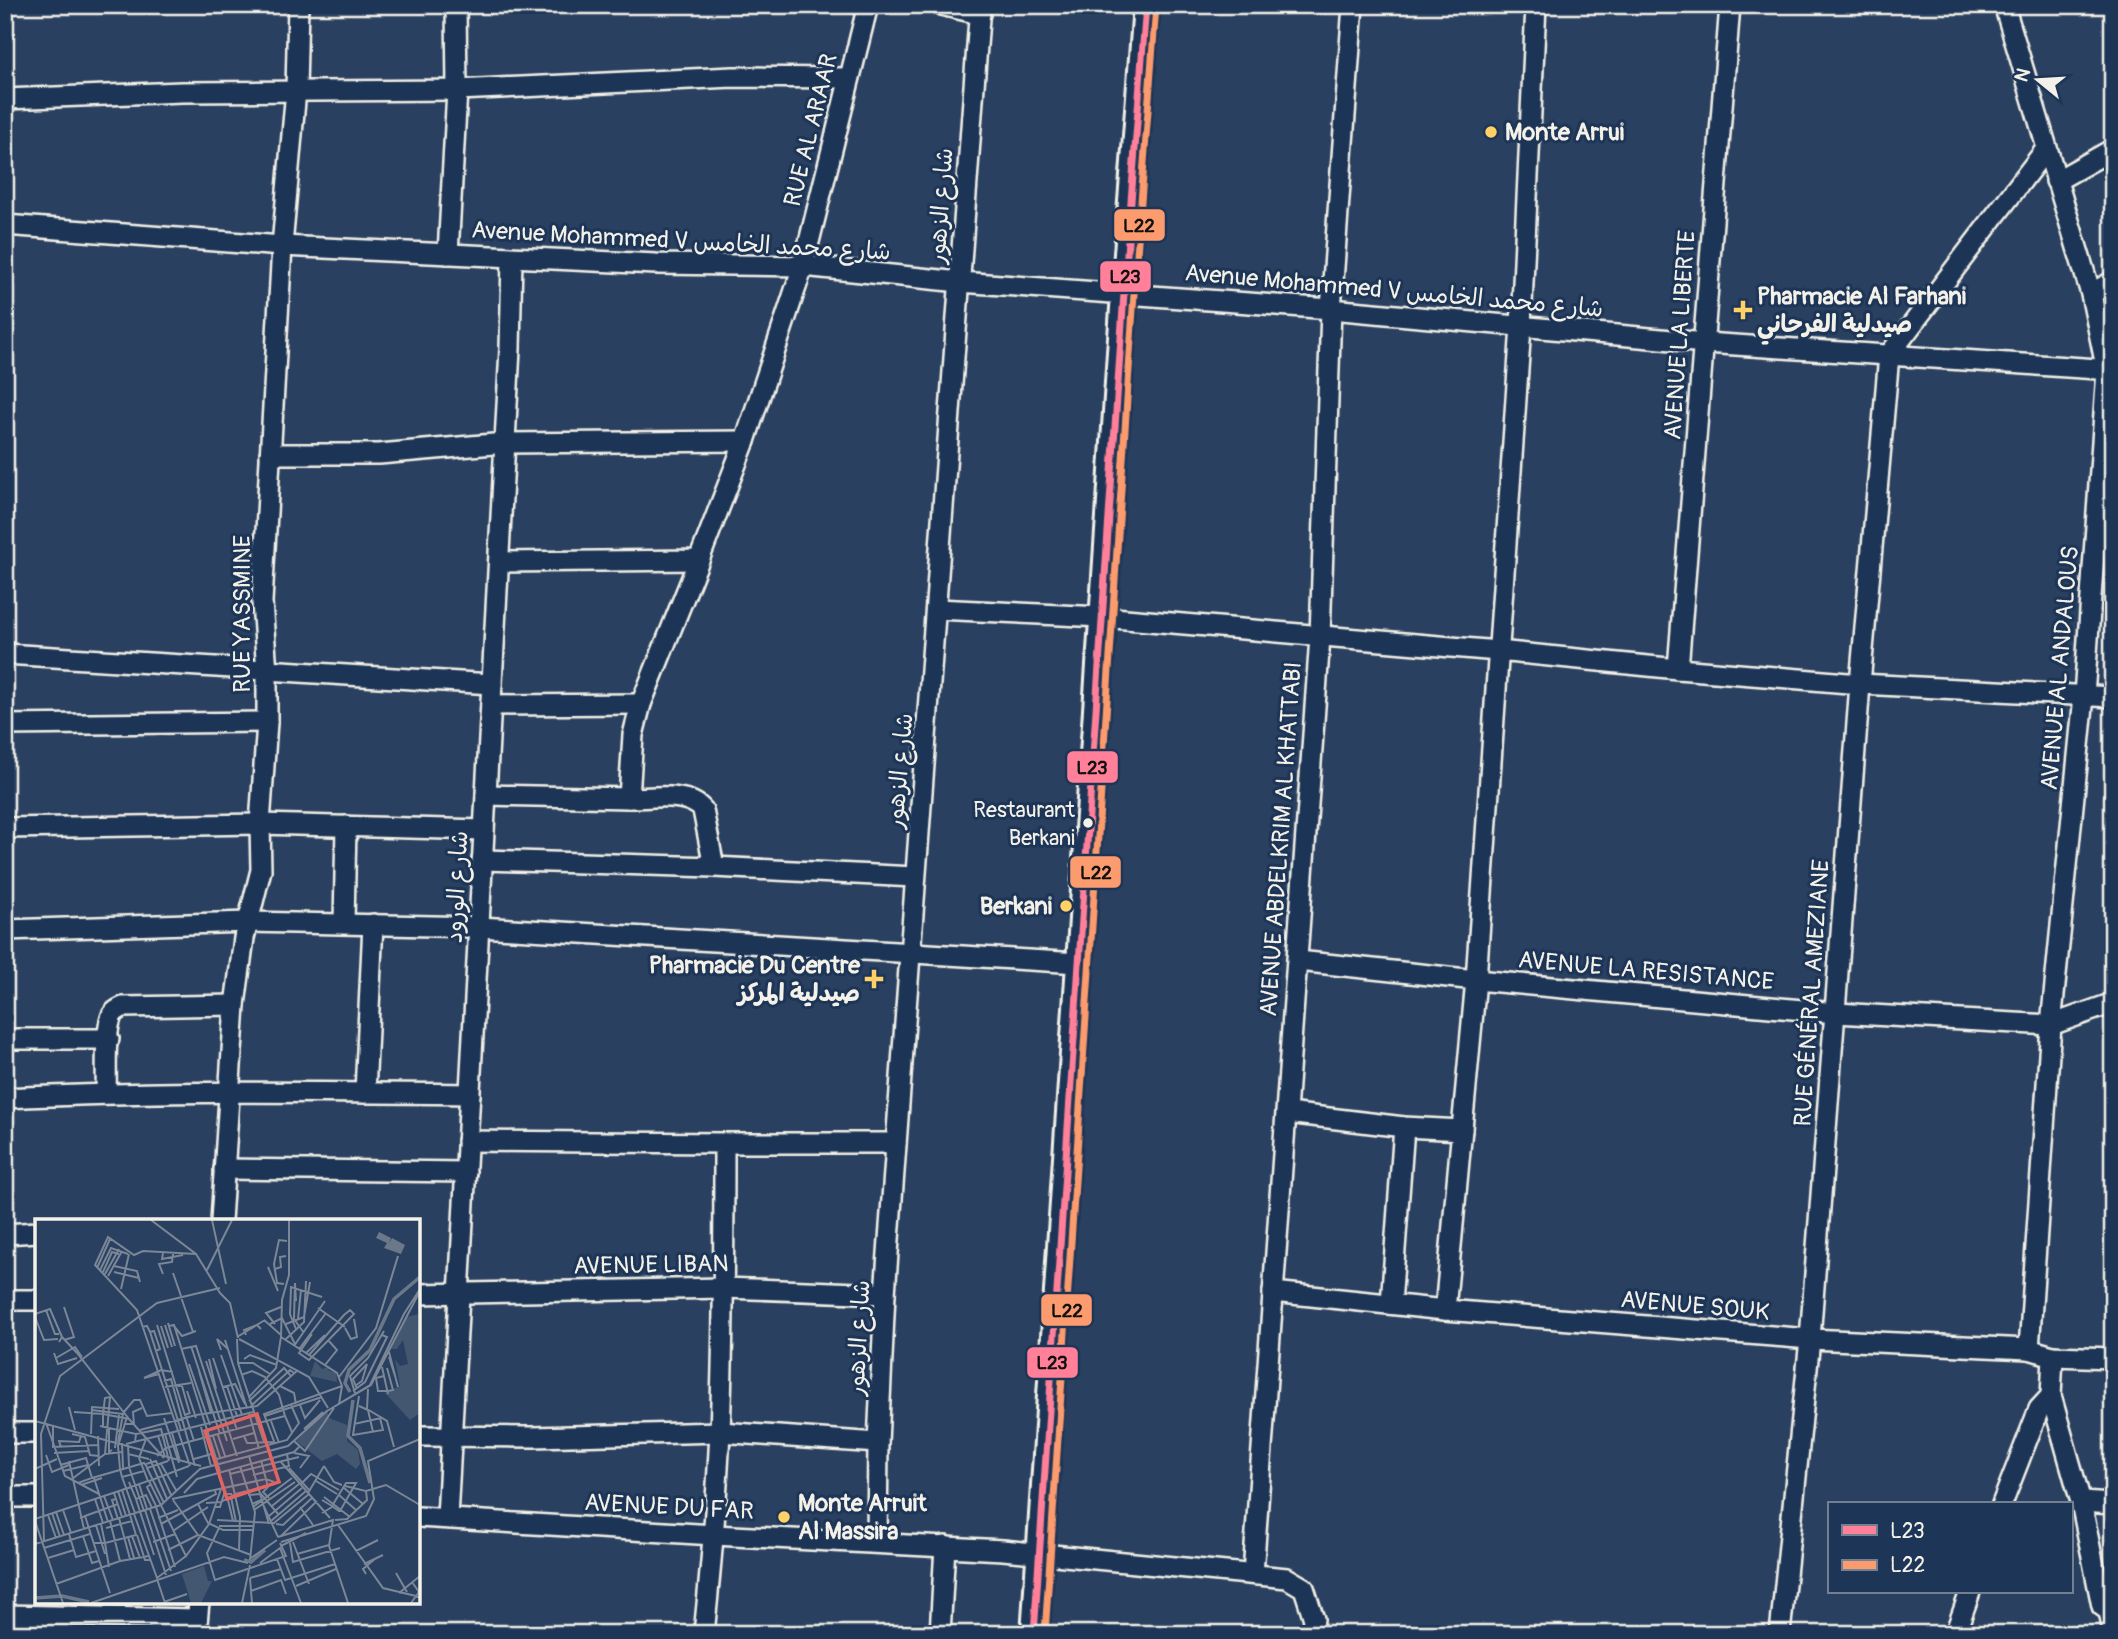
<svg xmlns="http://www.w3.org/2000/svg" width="2118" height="1639" font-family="Pangolin,'Playpen Sans Arabic',sans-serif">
<rect width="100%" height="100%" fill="#2a4060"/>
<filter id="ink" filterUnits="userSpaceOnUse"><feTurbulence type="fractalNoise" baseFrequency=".0143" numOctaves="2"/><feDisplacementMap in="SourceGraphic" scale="14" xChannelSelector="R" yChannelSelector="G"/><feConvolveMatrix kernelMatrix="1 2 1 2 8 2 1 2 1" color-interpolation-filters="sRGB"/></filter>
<g filter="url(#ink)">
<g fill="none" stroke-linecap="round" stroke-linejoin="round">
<defs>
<g id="minor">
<path d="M941,5L980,14"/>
<path d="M2004,5L2091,294L2107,371L2084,696L2051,1025L2029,1349"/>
<path d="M5,99L182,92L457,90L733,77L848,78"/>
<path d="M2056,181L2113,149"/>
<path d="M5,225L282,246L656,264L803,266L960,282L1331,309L1705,343L2113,370"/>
<path d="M448,254L457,90L456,5"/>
<path d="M2091,294L2113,281"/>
<path d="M270,454H379L505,443L745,441"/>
<path d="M699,560L641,704L633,735L629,798C652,798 688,791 703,810L714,867"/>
<path d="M499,562L699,560L745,441L803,266L868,5"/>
<path d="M936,609L1102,617L1498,651L1678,669L1860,684L2113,697"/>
<path d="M5,654L492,684"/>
<path d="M1678,669L1730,5"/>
<path d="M491,705L641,704"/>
<path d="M5,725L267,722"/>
<path d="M486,795L629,798"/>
<path d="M5,828L260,824L484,830"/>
<path d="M482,860L714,867L915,877"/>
<path d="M344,923L346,826"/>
<path d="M5,930L248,922L479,927L1079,963"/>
<path d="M1298,961L1476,980L1836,1013L2051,1025L2113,1003"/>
<path d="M5,1039H109"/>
<path d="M106,1093C107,1069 104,1041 111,1018C113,1012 117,1010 123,1007L235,1005"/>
<path d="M365,1093L373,924"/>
<path d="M5,1098C160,1090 315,1092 470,1094"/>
<path d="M1287,1113L1404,1127L1462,1130"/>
<path d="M467,1141L724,1143C724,1239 724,1335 720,1431C717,1499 711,1566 704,1634"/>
<path d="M724,1143H896"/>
<path d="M224,1169L466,1172"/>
<path d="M221,1221L235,1005L244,938L261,870L260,824L267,722V671L262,602L282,246L296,90L298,5"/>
<path d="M5,1234L37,1232"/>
<path d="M1273,1292L1445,1310L1810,1339L2029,1349L2053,1356L2113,1358"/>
<path d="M418,1294L724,1288L885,1294"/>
<path d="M5,1300H37"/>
<path d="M1391,1304L1404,1127"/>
<path d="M1445,1310L1476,980L1521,326L1536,5"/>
<path d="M2053,1356L2051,1396L2081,1502L2102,1606L2109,1611L2113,1633"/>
<path d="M5,1433H37"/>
<path d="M418,1436L533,1437L720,1432L878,1443"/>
<path d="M5,1497H37"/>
<path d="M2081,1502L2113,1504"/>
<path d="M2002,1504L2039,1409L2051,1396"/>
<path d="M418,1517L714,1535L1003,1550L1287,1578L1304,1588L1314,1619L1312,1634"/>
<path d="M447,1518L510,349L512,258"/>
<path d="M877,1542L878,1443L885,1294L980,5"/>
<path d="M1253,1574L1320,637L1331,309L1353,5"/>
<path d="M5,1615L197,1619"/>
<path d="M196,1634L199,1602"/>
<path d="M940,1634L945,1546"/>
<path d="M1780,1634L1810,1339L1860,684L1889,355L2046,149"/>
<path d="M1955,1634L1970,1592"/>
</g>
<path id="major" d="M1034,1634L1124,293L1146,5"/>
</defs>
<use href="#minor" stroke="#f4f1e8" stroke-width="24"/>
<use href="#major" stroke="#f4f1e8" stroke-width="30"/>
<use href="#minor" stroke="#1d3557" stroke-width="19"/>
<use href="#major" stroke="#1d3557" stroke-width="24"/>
<defs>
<path id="bus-1" d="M1034,1634L1124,293L1146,5"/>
<path id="bus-2" d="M1045,1634L1134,294L1156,6"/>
</defs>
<use href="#bus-1" stroke="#1d3557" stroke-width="12"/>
<use href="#bus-2" stroke="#1d3557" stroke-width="12"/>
<use href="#bus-1" stroke="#ff8098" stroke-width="7"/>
<use href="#bus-2" stroke="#fc9b6d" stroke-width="7"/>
</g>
</g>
<g fill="#ffd166" stroke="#1d3557" stroke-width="2.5">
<circle cx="1491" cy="132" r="7"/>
<path d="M1739.5 299.5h7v7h7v7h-7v7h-7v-7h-7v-7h7z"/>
<circle cx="1066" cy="906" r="7"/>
<path d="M870.5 968.5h7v7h7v7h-7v7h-7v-7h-7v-7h7z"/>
<circle cx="784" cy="1517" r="7"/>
</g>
<circle fill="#f4f1e8" stroke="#1d3557" stroke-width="2.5" cx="1088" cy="823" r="6"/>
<g text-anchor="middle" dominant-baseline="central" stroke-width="6" stroke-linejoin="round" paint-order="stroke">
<g font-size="22" fill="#f4f1e8" stroke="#1d3557" text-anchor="end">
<text x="1075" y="810">Restaurant<tspan x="1075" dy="28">Berkani</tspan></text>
</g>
<g font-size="24" fill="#f4f1e8" stroke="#1d3557">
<text transform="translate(811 130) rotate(-76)">RUE AL ARAAR</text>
<text transform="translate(941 206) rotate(-86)">شارع الزهور</text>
<text transform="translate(681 241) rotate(3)">Avenue Mohammed V شارع محمد الخامس</text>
<text transform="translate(1394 291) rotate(5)">Avenue Mohammed V شارع محمد الخامس</text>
<text transform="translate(1680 335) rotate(-86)">AVENUE LA LIBERTE</text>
<text transform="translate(242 614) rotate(-90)">RUE YASSMINE</text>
<text transform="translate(2060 668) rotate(-85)">AVENUE AL ANDALOUS</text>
<text transform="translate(900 771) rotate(-85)">شارع الزهور</text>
<text transform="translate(1281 839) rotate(-86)">AVENUE ABDELKRIM AL KHATTABI</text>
<text transform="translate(457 887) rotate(-87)">شارع الورود</text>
<text transform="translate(1646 971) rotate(5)">AVENUE LA RESISTANCE</text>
<text transform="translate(1812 993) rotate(-86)">RUE GÉNÉRAL AMEZIANE</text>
<text transform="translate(651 1265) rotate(-1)">AVENUE LIBAN</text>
<text transform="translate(1695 1306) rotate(5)">AVENUE SOUK</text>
<text transform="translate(859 1338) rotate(-87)">شارع الزهور</text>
<text transform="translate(669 1507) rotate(3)">AVENUE DU FAR</text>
</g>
<g font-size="24" font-weight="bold" fill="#f4f1e8" stroke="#1d3557" text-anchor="start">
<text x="1505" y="132">Monte Arrui</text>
<text x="1757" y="296">Pharmacie Al Farhani<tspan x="1757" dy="28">صيدلية الفرحاني</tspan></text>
<text x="1052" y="906" text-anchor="end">Berkani</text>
<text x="860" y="965" text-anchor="end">Pharmacie Du Centre<tspan x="860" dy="28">صيدلية المركز</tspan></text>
<text x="798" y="1503">Monte Arruit<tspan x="798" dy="28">Al Massira</tspan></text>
</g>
</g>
<g transform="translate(35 1219)">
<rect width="385" height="385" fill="#2a4060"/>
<path d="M383,95L385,194L375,201L350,174L365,167L360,140L365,147L373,145L368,121L362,130H356L372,98ZM280,142L287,150L296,147L293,151L301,154L302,163L275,157ZM292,190L294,199L312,206V222L323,231L325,245L321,250L302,235L287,242L261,222ZM169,347L173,362H177L166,384H156L147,355Z" fill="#445771"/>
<path d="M344,13L356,19L354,24L357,19L370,26L366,35L349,29L352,24L341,19Z" fill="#6a788a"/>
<path fill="none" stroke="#6a788a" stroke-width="3.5" d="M315,173L310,164L314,151L335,131L359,80L385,58M318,181L313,217L325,229L335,264M209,341L216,343L230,331M0,379L27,377L54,383"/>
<path fill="none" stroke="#7b8796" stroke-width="2" d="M116,1L161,35L185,74M177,1L191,65M254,1V56L247,81L246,118L302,154L307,167L304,185M128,34L127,40L148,36M79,47L102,52L105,63M233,48L243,72M62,49L75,20M240,50L246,48L245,38L251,37M65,51L76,29L93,35M172,51L197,1M68,53L77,33L84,35M79,53L104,59M138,54L146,77M70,55L84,30M128,55L124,45L137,43L138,35M73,57L87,32M249,65L242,64L239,45L244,21L252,22M86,70L94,35M385,70L369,95L335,166L292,192L336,166L385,72M185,74L195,84L203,119M146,78L158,113M261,82L260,64L259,100L269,114M29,88L39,118L29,121M283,89L310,108M11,91L20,115H24M0,95L15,90L27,118M0,98L9,121L23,120M263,100L266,71M229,101L246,116M133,104L140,127M235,105L247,99L260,125M240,105L231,94L246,88M251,105L269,98L275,63M122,106L150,196L155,194M130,106L137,128M138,106L147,117L161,112M126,107L133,129M134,107L139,106L185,252M107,108L112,107L115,113L146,211M310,109L316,120L322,118L319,100M261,110L255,95L256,68L287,78M115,113L119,112L125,130L121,132M211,116L209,111L222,106L226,110M202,118L230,101M202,120L203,144L229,223M204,120L274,158L293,189M190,121L212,189M250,121L269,103L271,62M24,123L27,118L42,134L94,200M156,127L185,215M259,127L290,82M146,130L161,127L192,222M264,130L291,94M186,131L182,120L193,130M354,133L363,168M19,134L23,145L42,139M271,134L290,116M186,136L207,196M274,136L309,96L315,91L319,95L274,141L264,134L277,115M354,138L361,160M21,139L40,128L47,138M178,139L202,211M174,140L181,170M209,140L215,136L242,146M171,142L202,237M203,144H218L235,155M154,145L175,206M290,146L302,131L293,121M347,148L353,175M352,149L358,171L353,172M164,152L176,194M124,155L109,159L126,151L138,153M206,156L217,152L230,158L244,176L250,197M349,157L341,159L343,172H353M304,158L341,109L363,37M129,162L136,160L160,247M143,167H147L155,195M192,167L202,197M245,167L259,174L261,185M320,167L327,162L332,145M130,168L156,164M188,168L200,165L210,185M322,170L318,160L332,145M333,170L332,190L352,202L359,228M152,172L161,199M318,172L330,163L352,118L347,116M320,174L315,157L333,139L349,112M324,177L318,216L348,211L345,199M214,178L241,149L246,118M214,182L249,149L256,157M265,186L270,199L285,181M216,187L255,151L259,154M324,187L333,191L338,213M34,188L40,211M57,191L88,195L83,223M39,193L68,195L70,179L75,178M88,194L99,181H105L112,197L137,194M214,194L224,230M151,197L159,222M230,197L287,178M92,198L83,227L85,250L87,258L109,252M129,199L144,244M0,202L166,247M236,202L244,224M11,204L30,257L64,275M90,205H99L98,193L107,189M319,205L346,199M18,206V228M65,207L101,215L100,223M68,208V195L94,200L129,239M166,208L176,247M74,209V233L77,231M269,210L288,193M105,211L161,196L222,187L263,151M137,214L145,242M37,215L50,218L55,236L64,237M56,215L57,188L84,190M101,215L126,210L134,242M130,215L142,258M183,216L190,237M63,217L64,247M123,217L130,238M178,217L185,238M209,217L212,224L238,223M198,220L219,214M259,222L270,232L299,189M87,224L88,249M91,225L218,193M240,225L229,195L307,167M93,226L94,247M17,228L64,226M26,228L24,222L44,223L46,217M80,229L84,196M19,234L54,232M259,234L274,237L265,249M70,235L75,178M93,235L114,240M11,236L17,253L34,246M122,237L131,229L250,197L257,213M214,237L234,305M115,240L132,280M159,240L180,234M182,240L252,221L264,204L256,186M226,241L233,268L228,273L234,279M34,242L49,310M246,243L295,299M111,245L121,242L136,276M126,245L141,271M25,246L51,239L57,259L43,264M154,247L114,262L151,337L174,305L186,270M155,247L102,91L60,46L73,18L99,36L108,32L161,35M205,247L220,293L215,341M289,247L299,263L307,266L299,263ZM94,248L109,292M254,249L275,272M0,250L22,240M194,250L205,298L204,332M28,252L53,246M195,255L264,238M218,256L254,247L252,235M87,258L100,294M57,259L109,244L112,248M59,259L73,303M37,260L70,235L87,233M281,262L302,275M94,263L96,268L113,262L104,239L111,220M104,265L112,290M116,265L112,268L121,287M46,266L67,259M265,266L276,255L304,271M309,269L328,285M83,272L91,297M331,272L351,266L385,286M79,274L87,298M149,274L162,260L259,233L264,228M273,274L289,247M200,275L232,267M213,276L226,275L244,296M304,276L321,291M69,277L78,301M196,278L201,303M289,278L315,298M60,280L68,304M81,280L77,281L83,300M137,280L231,260L239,263M138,281L163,316L216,336M193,281L198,302M129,284L112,249L133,242M171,284L186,283L200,275M163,285L173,304L188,311H219M217,285L226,281L243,318M237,287L264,265M121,288L140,348M179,288H185L189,275H197M218,288L257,259M265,288L278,306M117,289L111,276L101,280L119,336M115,290L136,352M28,291L36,314M110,291L131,356M219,291L260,263M21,293L29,316M17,294L25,318M287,294L297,288V287L311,264H321L305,292H304L297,287L287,281M99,295L122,359L151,337M13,296L21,319M95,296L87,271L96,268L101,280M50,297L83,285M234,297L267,269M45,299L50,297L67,350M84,299L95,340M123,299L143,291M0,300L87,271M182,301L239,304L274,275M300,301L312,300L332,281L331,272L310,267M0,302L28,384M75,302L85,342L114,337M236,302L271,272M126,305L181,275L180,272M241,305L248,306L278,278M61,306L70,335M303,306L348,369L385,378M184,307H219M71,309L97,302M184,309L172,334L180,361L251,337L245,324M138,312L173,288M34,315L41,338L61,332M102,316L110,341H116M48,317L57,344L64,342M97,317L105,339M246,317L282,282M93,318L99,339M243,318L298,301L294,327L313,384M9,322L6,215L25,157L122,84L185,69M118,323L140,315M246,323L331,297L339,280L333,242L385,220M258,323L274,365M58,324H70L66,305M255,324L258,343L305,329M0,325L126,286L165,250L253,227L292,192M246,327L271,314M9,329L55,315M133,331L163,316M321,332L343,321M262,335L294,326M13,339L39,331M216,339L242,321M242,340L250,361L300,345M225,344L245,329L266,384M329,345L348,336M74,348L70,324L101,316L95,296M67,350L75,374M361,354L372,373M331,355L328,350L341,339M215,359L246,350M215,359L217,384M122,360L130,384M21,365L85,342M261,367L301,350M216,372L246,361L251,375M364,374L385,357M129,383L152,375M56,384L189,338L213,344M207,384L215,346M376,384L384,373L377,363"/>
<path fill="#df6462" fill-opacity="0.15" stroke="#df6462" stroke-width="3.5" d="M222,195L244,263L192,280L170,212Z"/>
<rect width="385" height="385" fill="none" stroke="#f4f1e8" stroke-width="3.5"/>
</g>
<g stroke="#1d3557" stroke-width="2.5">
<rect x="1113" y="208" width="53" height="34" rx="7" fill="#fc9b6d"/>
<rect x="1099" y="260" width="53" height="33" rx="7" fill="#ff8098"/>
<rect x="1066" y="750" width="53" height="34" rx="7" fill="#ff8098"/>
<rect x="1069" y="855" width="53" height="34" rx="7" fill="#fc9b6d"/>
<rect x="1040" y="1293" width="53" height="34" rx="7" fill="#fc9b6d"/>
<rect x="1026" y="1346" width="53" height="33" rx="7" fill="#ff8098"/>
</g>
<g font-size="19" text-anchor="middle" font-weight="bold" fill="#111">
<text x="1139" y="232">L22</text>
<text x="1125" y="283">L23</text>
<text x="1092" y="774">L23</text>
<text x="1096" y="879">L22</text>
<text x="1067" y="1317">L22</text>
<text x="1052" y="1369">L23</text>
</g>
<rect width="2118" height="1639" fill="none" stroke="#1d3557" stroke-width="28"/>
<rect x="14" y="14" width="2090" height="1611" fill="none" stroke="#f4f1e8" stroke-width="2.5" filter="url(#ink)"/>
<rect x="1828" y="1502" width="245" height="91" fill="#1d3557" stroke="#738091" stroke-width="2"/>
<rect x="1842" y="1525" width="35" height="10" fill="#ff8098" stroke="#738091" stroke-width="2"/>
<text x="1890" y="1538" font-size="21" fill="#f4f1e8">L23</text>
<rect x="1842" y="1560" width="35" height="10" fill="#fc9b6d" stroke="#738091" stroke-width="2"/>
<text x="1890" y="1572" font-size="21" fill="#f4f1e8">L22</text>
<g transform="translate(2038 80) rotate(288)" stroke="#1d3557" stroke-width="5" paint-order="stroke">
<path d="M0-5L12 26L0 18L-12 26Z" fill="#f4f1e8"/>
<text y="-10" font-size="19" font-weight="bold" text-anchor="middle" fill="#f4f1e8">N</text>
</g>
</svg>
